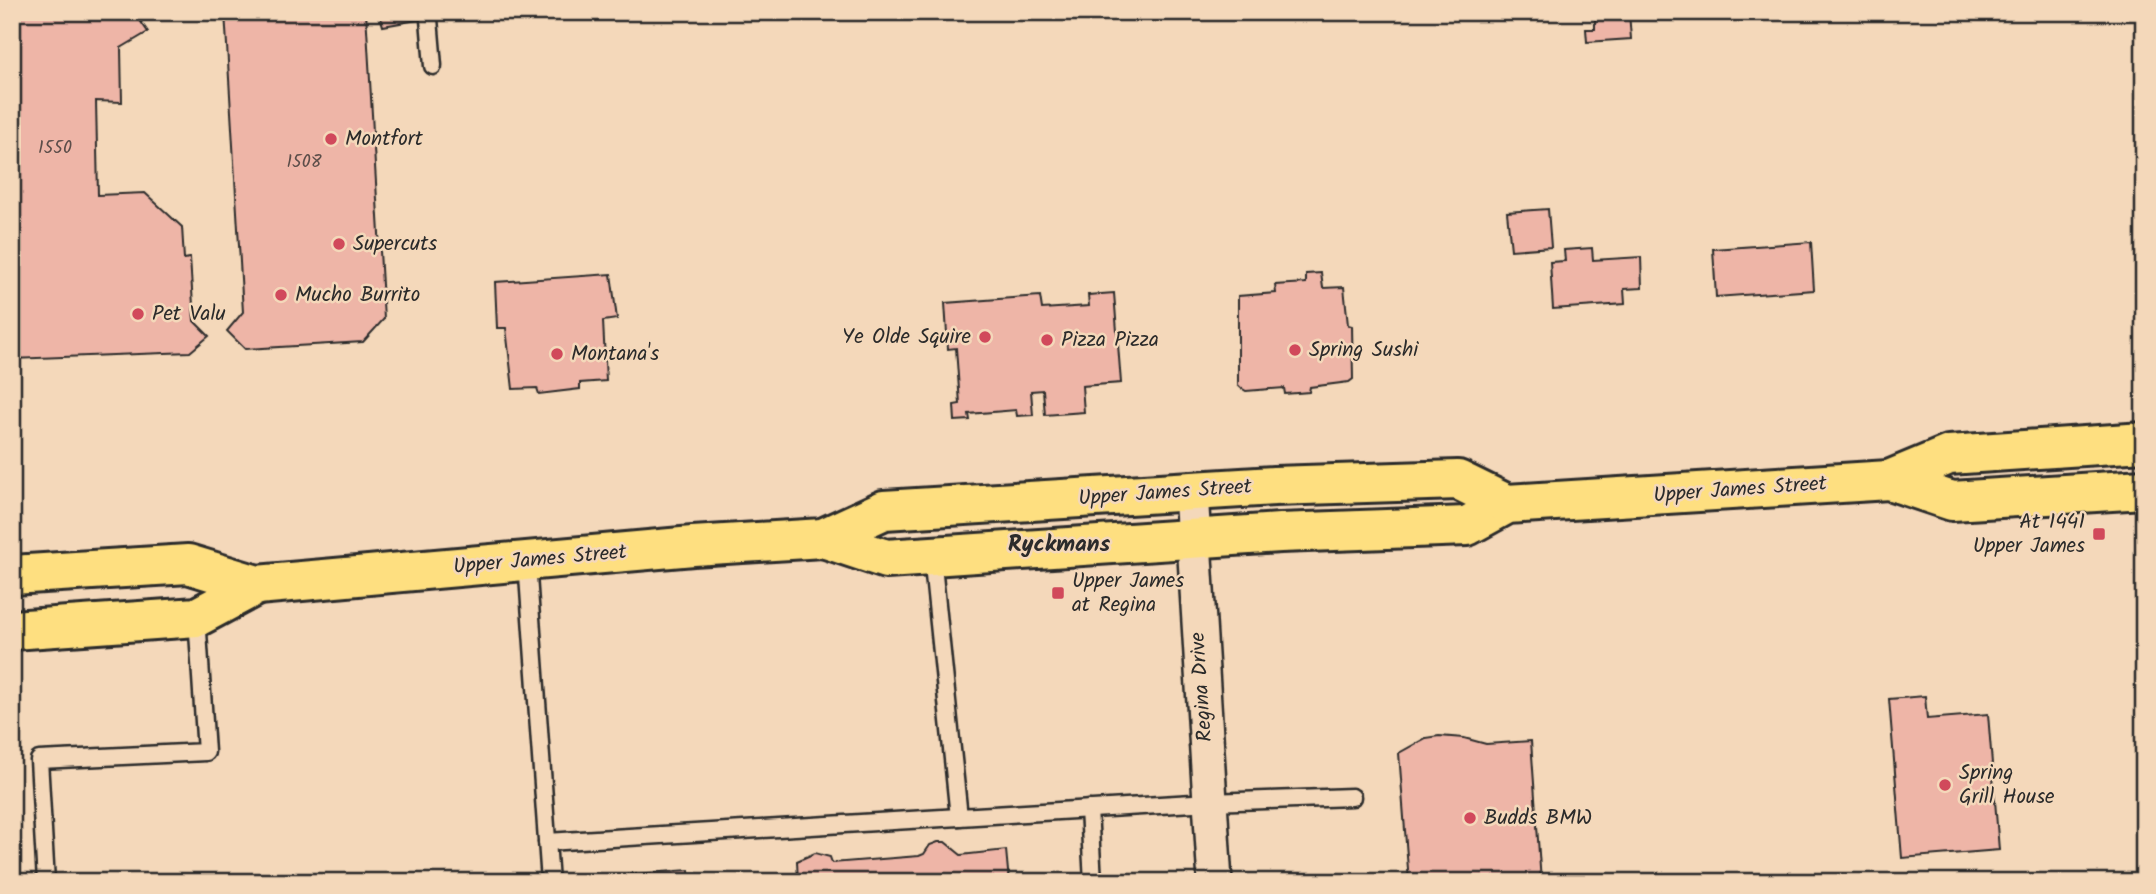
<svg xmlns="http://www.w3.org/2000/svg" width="2156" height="894" font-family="Kalam,sans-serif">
<rect width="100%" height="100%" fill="#f4d8ba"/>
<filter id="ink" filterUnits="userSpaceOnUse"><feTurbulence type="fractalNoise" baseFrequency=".0143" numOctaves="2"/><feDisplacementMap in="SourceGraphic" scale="14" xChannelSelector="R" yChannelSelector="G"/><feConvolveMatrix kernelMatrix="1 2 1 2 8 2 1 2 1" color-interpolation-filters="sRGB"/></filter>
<g filter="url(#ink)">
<g fill="#eeb5a7" stroke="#2b2b2b" stroke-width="2">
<path d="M12,12H134L148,32L121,48L122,102L96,101L98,195L145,193L182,227L184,259L190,258L194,321L209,336L190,352L12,359Z"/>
<path d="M225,12H366L384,319L363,342L245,349L227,331L243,312Z"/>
<path d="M379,12H462L383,26Z"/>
<path d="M1595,12H1629L1631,39L1587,42L1586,29H1595Z"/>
<path d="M1548,209L1551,247L1511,250L1507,212Z"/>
<path d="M1811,242L1814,290L1716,297L1713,249Z"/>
<path d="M1592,248L1593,260L1641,257L1642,288L1624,289L1625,304L1553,309L1550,262L1565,261L1564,250Z"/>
<path d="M1321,273L1323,288L1344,287L1348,325L1352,326L1353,379L1349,382L1310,387L1309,392L1285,394L1284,388L1246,391L1241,388L1238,385V296L1276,293L1275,285L1306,283V274Z"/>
<path d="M611,274L617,319L603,321L606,381L580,383V389L539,394L537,388L513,389L506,328H497L495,282Z"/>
<path d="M1114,293L1121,383L1082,386L1084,412L1045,415L1043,390L1031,391L1033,415L1017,416L1016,410L969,414L970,420L955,421L954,405L960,404L956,348L948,349L945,303L1040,296L1042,309L1089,306L1088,295Z"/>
<path d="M1925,696L1927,719L1988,714L1999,850L1902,858L1889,699Z"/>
<path d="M1439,736L1464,738L1486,744L1531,741L1541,882H1409L1399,753L1426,738Z"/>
<path d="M938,842H945L961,855L1006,850L1009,882H798L797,861L815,853L830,857L832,863L919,856L924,854L930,845Z"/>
<path d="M689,870L690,882H592V877Z"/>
</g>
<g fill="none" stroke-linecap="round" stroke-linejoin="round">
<defs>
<g id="lane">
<path d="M429,19L433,66"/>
<path d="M932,556L959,817L1210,802L1352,797"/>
<path d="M527,562L550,882"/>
<path d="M1089,809L1093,882"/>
<path d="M547,842L959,817"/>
<path d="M46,882L39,760L206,752L197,617"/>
</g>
<path id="street" d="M1191,492L1215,882"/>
<g id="primary">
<path d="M1889,480L1952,501L2144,489"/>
<path d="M823,538L886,559L1280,533L1467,526L1507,504L1889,480L1949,455L2144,442"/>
<path d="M12,575L188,564L257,585L693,546L823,538L884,510L1274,486L1458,480L1507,504"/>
<path d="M12,630L197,617L257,585"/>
</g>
</defs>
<use href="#lane" stroke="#2b2b2b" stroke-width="21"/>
<use href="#street" stroke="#2b2b2b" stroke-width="38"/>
<use href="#primary" stroke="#2b2b2b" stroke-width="44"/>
<use href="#lane" stroke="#f4d8ba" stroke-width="16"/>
<use href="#street" stroke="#f4d8ba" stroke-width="33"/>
<use href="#primary" stroke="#fedf80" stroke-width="38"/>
</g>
</g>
<g fill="#d1495b" stroke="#f4d8ba" stroke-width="2.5">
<circle cx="331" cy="139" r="7"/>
<circle cx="339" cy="244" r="7"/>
<circle cx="281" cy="295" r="7"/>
<circle cx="138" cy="314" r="7"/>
<circle cx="985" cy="337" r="7"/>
<circle cx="1047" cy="340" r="7"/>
<circle cx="1295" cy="350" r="7"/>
<circle cx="557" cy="354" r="7"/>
<rect x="2092" y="527" width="14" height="14" rx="3.5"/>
<rect x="1051" y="586" width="14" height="14" rx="3.5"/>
<circle cx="1945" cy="785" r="7"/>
<circle cx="1470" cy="818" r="7"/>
</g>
<g text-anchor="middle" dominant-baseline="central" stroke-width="5" stroke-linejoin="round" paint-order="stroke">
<g font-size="18" fill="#5c4e4a">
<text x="55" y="148">1550</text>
<text x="304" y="162">1508</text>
</g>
<g font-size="21" fill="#2b2b2b" stroke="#f4d8ba" text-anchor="start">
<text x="345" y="139">Montfort</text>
<text x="353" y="244">Supercuts</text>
<text x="295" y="295">Mucho Burrito</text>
<text x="152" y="314">Pet Valu</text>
<text x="971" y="337" text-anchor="end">Ye Olde Squire</text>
<text x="1061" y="340">Pizza Pizza</text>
<text x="1309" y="350">Spring Sushi</text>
<text x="571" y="354">Montana's</text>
<text x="2085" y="522" text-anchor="end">At 1441<tspan x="2085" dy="24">Upper James</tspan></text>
<text x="1072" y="581">Upper James<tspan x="1072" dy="24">at Regina</tspan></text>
<text x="1959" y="773">Spring<tspan x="1959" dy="24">Grill House</tspan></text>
<text x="1484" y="818">Budds BMW</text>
</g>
<g font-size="21" fill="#2b2b2b" stroke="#f4d8ba">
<text transform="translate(1740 490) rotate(-4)">Upper James Street</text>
<text transform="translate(1165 493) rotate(-4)">Upper James Street</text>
<text transform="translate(540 560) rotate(-5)">Upper James Street</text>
<text transform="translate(1202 687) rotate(-94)">Regina Drive</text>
</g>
<g font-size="23" font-weight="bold" fill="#2b2b2b" stroke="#f4d8ba">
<text x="1059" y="545">Ryckmans</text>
</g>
</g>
<rect width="2156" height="894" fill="none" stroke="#f4d8ba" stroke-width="42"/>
<rect x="21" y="21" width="2114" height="852" fill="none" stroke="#2b2b2b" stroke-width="2.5" filter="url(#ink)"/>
</svg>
